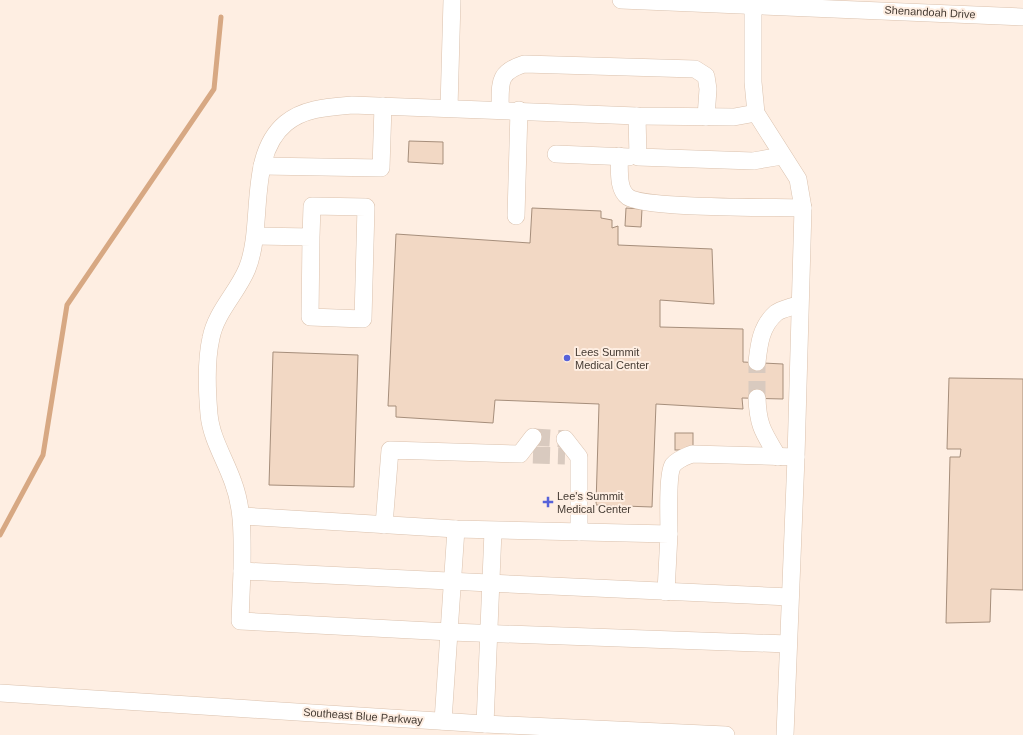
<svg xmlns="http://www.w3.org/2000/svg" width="1023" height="735" font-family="Arial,sans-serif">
<rect width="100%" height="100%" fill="#feeee2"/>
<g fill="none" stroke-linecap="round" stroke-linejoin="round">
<path stroke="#d7a883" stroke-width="5" d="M0,535L43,455L67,305L214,89L221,17"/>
</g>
<g fill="#f2d8c4" stroke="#a68e7b">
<path d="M409,141L443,142V164L408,162Z"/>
<path d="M532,208L601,211V218L612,220V228L618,226V245L712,249L714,304L660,300V327L743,329V362L783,364V399L742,398L743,409L656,404L652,507L596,505L599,404L495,400L493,423L396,417V406H388L396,234L530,243Z"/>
<path d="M626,208L642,209L641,227L625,226Z"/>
<path d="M273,352L358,355L354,487L269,485Z"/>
<path d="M949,378L1023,379V590L991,589L990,622L946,623L950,457H960L961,449H947Z"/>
<rect x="675" y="433" width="18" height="17"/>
</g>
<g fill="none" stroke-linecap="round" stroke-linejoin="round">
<g stroke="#d9cabf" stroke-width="17" stroke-dasharray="17 8" stroke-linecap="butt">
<path d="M757,398V362"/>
<path d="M533,437L565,439"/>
<path d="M533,455L565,456"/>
</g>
<defs>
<g id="minor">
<path d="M621,0L1023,17"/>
<path d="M753,4V82L756,113L798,179L803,208L796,457L785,735"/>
<path d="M449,108L452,0"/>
<path d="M500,110C501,84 496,73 524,64L695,69L706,76L708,89L706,117"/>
<path d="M756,113L734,117L637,116L352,105C329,107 304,108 286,123C246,156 265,225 247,269C237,293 216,312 211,338C206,360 207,391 209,414C211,438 225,459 233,482C244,511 242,541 242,571C425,579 607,590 790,597"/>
<path d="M637,116L638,157L753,161L782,156"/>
<path d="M556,154L629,157"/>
<path d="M619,156C620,169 617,189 628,197C645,209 774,207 803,208"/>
<path d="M262,166L381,168L383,106"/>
<path d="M516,216L519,110"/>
<path d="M256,236L311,237L310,317L363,319L366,207L312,206L311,237"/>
<path d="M757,362C759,344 761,326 776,313C781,309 792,307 799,304"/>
<path d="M757,398C758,427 764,433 778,457"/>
<path d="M565,439L579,457V532"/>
<path d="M242,516L456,529L669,534L666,592"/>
<path d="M384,525L390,450L520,454L533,437"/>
<path d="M669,534C669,521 667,474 673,465C678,459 685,457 692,454L796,457"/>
<path d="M242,571L240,621L450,632L788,644"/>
<path d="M0,693L485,724L726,735"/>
<path d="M443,721L456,529"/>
<path d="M485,724L493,531"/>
</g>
</defs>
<use href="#minor" stroke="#dac1ad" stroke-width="18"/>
<use href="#minor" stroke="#fff" stroke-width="17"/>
</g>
<g fill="#5762d9" stroke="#feeee2" stroke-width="1.5">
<circle cx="567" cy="358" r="4"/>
<path d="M546 496h4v4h4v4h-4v4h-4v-4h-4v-4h4z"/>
</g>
<g text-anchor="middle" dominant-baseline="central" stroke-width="4" stroke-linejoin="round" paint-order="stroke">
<g font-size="11" fill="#453b33" stroke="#feeee2">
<text transform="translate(930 12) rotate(3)">Shenandoah Drive</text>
<text transform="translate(363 716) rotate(4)">Southeast Blue Parkway</text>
</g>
<g font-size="11" fill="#453b33" stroke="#feeee2" text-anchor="start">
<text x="575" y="352">Lees Summit<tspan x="575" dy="13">Medical Center</tspan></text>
<text x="557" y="496">Lee's Summit<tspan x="557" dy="13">Medical Center</tspan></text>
</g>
</g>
</svg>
